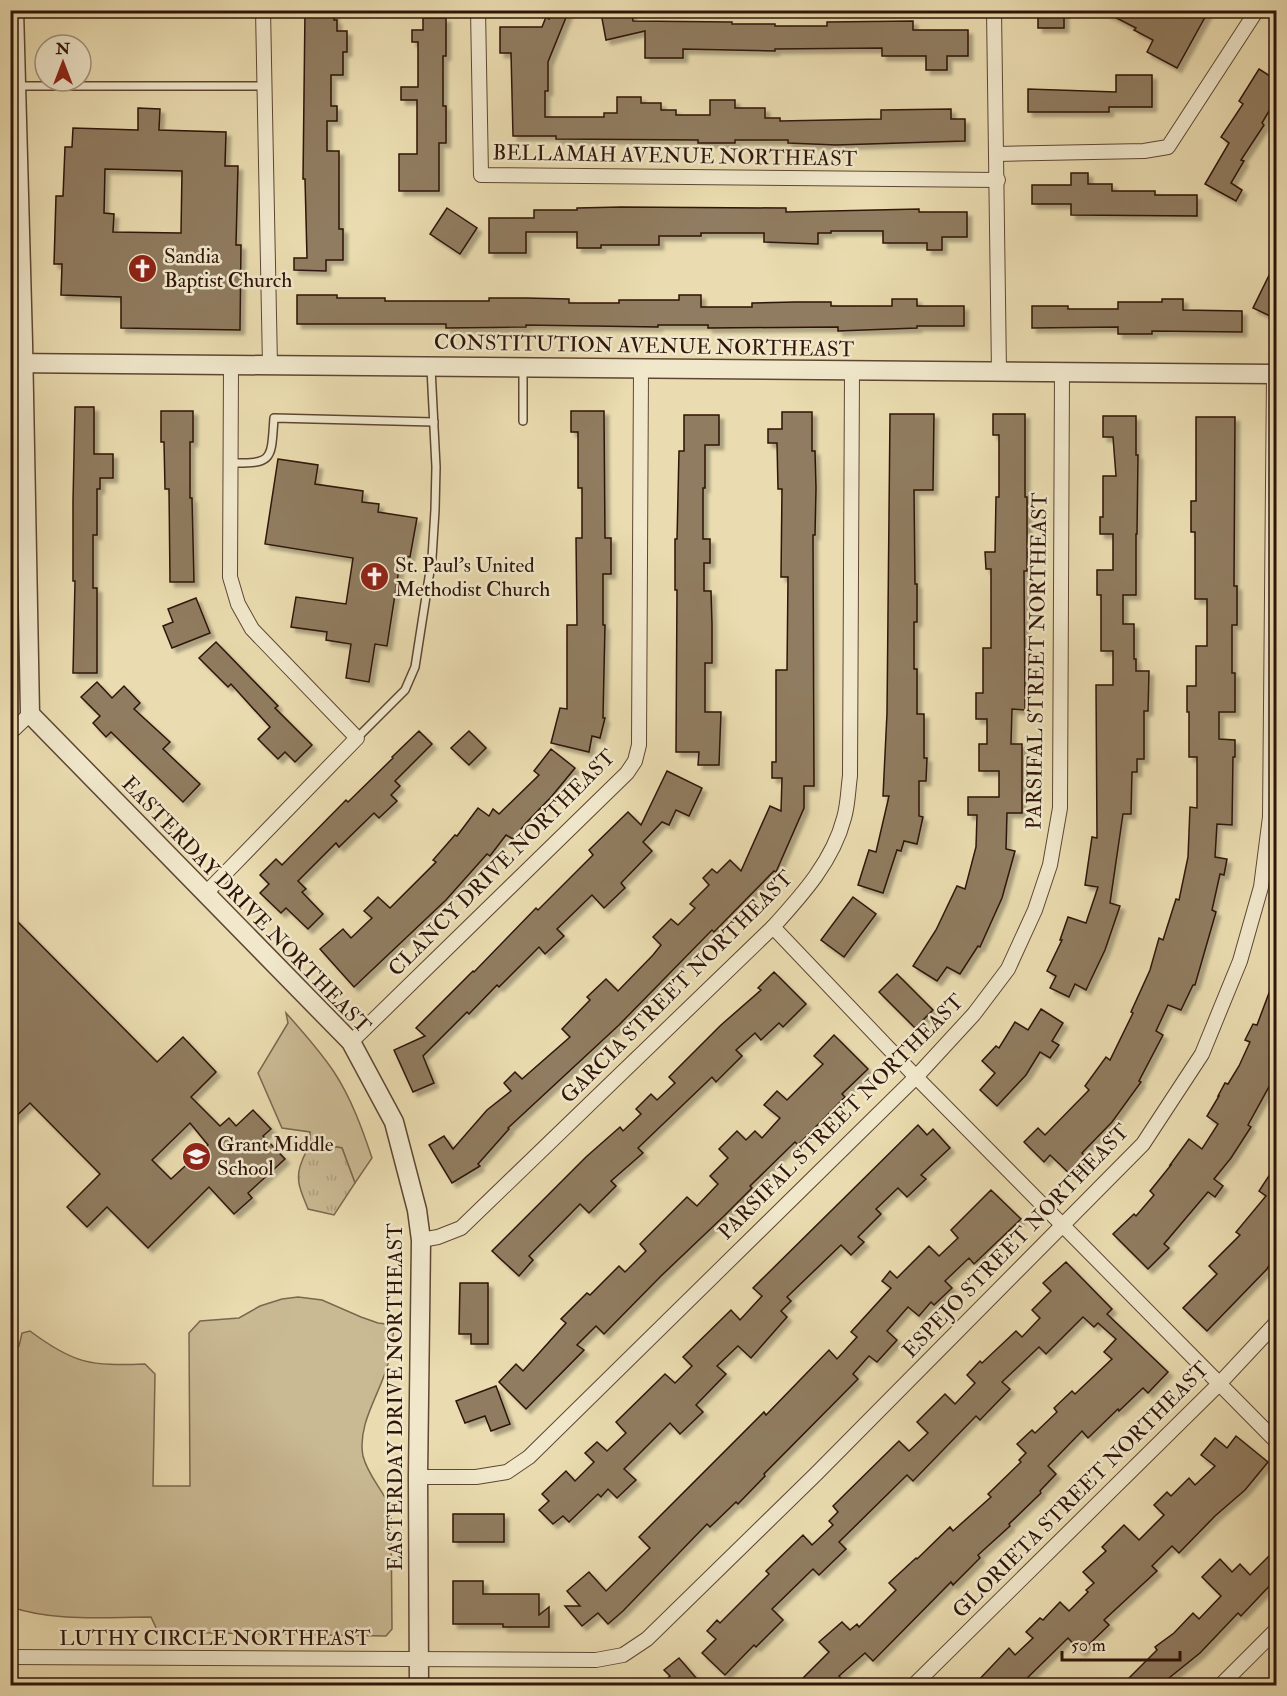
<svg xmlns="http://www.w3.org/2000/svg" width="1287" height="1696" font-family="'IM FELL Double Pica',serif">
<defs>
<pattern id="park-tufts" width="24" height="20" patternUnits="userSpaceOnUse" patternTransform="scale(1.5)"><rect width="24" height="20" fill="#caba94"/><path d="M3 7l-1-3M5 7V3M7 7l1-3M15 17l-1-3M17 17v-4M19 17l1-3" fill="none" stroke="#ae9f7e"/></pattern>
<filter id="shadow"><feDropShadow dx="4.5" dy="4.5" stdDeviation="1.5" flood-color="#0004"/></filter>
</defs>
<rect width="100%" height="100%" fill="#eadcb0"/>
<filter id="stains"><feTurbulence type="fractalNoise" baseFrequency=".00333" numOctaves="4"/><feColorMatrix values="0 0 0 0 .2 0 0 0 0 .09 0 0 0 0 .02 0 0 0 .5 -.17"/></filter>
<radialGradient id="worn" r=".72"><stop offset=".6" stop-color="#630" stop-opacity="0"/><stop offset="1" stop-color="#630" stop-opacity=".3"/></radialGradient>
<g fill="#caba94" stroke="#7c674e" stroke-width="1.5">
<path d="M286,1013C303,1032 320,1051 334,1072C351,1098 362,1128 372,1158L355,1183L342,1148L310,1142V1132L282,1128L258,1073L288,1023Z"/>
<path d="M298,1297L322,1300L361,1317L378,1323L394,1325C393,1340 392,1353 387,1367C379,1395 357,1425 363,1456C368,1476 383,1490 391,1509L392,1629L386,1636L158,1632L151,1617C105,1617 55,1622 11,1607L10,1355L19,1346L22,1333L30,1331C74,1364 90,1366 145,1364L155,1374L153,1486H190L189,1333L200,1321L239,1318L260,1306L282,1299Z"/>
</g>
<path fill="url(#park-tufts)" stroke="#7c674e" stroke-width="1.5" d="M310,1142L342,1148L355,1183L334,1215L308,1209C301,1191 294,1180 302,1161C304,1154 309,1150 310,1142Z"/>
<g fill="#907c60" stroke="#2f1409" stroke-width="1.5" fill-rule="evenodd" filter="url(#shadow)">
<path d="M305,10H334V20H337V31H347V52H343V75H331V106H337V121H327V151H339V229H343V260H326V271L294,270V258H307L305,179H303Z"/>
<path d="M552,10H569L548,62V91H545V117H604V113H617V97H641V103H661V110H676V115H710V100H735V108H765V118H780V121L881,119V110L951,109V119H965V141L836,145L788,143V140H735V143H698V140L556,139V136H513L511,53H500V27H542L546,17L549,19Z"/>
<path d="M610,10H631L633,21L732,22V24H775V26H827V22L913,21V30H968V56H947V70H926V56H882V48L775,49V51L683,49V58H645V31L606,40L601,13Z"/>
<rect x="1038" y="10" width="26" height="18"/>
<path d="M1101,10H1209L1177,68L1147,52L1153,40L1134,30L1136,28Z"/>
<path d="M423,18H446V56H443V106H446V143H439V191H399V154H417V100H401V87H418V42H412V30H423Z"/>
<path d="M1259,69L1276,80L1270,90L1276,94V99L1262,123L1264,125L1241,160L1244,161L1231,183L1242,190L1236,201L1205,184L1229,143L1221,137L1243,104L1239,101Z"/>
<path d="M1116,75H1152V107H1109V112H1028V89L1116,92Z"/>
<path d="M138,108L160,109L159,130L226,132L225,166H238L236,245H241L240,330L121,328V297L61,295L62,264H54L56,196H63L65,147H72L73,128L138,130ZM105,169L182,171L181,233L113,232L114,214L104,213Z"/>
<path d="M1071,173H1088V184H1112V191H1155V195H1197V216L1071,215V204H1032V185H1071Z"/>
<path d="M621,207L786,208V212L919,209V212H967V237H942V250H927V243H883V231H831V233H818V244L764,242V233H701V236H659V245H601V248H577V232H526V253H489V218H534V210H577V208Z"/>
<path d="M447,208L477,228L460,254L430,234Z"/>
<path d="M1276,261V303L1270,316L1253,308Z"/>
<path d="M297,295H337V298H385V301H489V298H526L569,299V303H619V300H679V295H701V307H752V303L795,302H831V306H892V299H917V306H964V326H917V328L838,331V327L708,328V325H658V327L526,325V327L446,328V324H297Z"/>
<path d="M1162,299H1183V310L1242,311V332L1152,331V334H1118V327L1032,328V306H1068V309H1118V302H1162Z"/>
<path d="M75,407H94V454H113V478H100V489H97V535H93V588H97V673H73L75,581H73V501Z"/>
<path d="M161,411H193V442H190V498H192L194,582H170L169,489H165L164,442H161Z"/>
<path d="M571,411H604L605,538H611V574H603V625H605L603,718H605L600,738L592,736L589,752L551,743L560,708L567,709V625H577L576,538H582V488H578V432H571Z"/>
<path d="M782,412H812V451H815L816,488L815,535H813L814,786H804V808L776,872L774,871L714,932L712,930L619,1025L508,1128L509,1129L478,1164L480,1166L452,1183L429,1145L444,1136L453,1149L487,1110L511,1091L504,1083L515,1072L522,1079L570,1037L562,1029L590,1000L587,997L606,979L618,991L653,955L661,945L653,937L671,919L678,925L695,908L690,904L709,885L703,878L712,869L717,873L730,860L741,871L770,806L781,811L782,778H772V762H776V670H787L788,577H781L782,489H778L777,443H768V429H782Z"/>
<path d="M890,414H934L933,490H914L915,584H917V622H914V669H917V714H924V758H927L926,781H919V816L923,817L917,844L904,841L901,851L897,850L883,893L858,885L869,850L876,852L889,796H883L887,713Z"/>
<path d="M993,414H1025V497H1027V571H1024L1025,710L1012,709L1011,744H1022V813H1007L1006,849L1015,851L1002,898L980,947L978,946L960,974L947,967L937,981L913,966L936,930L957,886L965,889L976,847L977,815H968V797H999V771H979V744H987V719H976V693H983V648H991V569H986L985,552H995L996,497H999V435H993Z"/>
<path d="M684,415H719V445H705V488H703V539H710V563H704V591H711L712,624V663H705V712H721L719,765H698L699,752H676L677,590H675V539H677L679,451H684Z"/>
<path d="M1103,416H1136V455H1138L1137,534H1136V595H1123V624H1134V659H1136V671H1149L1148,711H1144V759H1137V772H1132L1131,814H1123L1110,903L1120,906L1105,950L1086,990L1075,984L1069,997L1050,988L1056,976L1047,971L1062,940H1060L1068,917L1086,923L1098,887L1085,885L1092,837L1097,838L1096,685H1113V651H1101V595H1097V570H1113V534H1100V517H1103V476H1116L1113,437H1103Z"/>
<path d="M1196,417H1235L1234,586H1237V625H1232V673H1235V712H1219V739L1235,740V757H1233L1232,825L1217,824L1215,857L1227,859L1224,875L1220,874L1212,910L1216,912L1195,985H1193L1181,1010L1168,1005L1156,1031L1163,1035L1139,1081L1141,1082L1112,1122L1082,1153L1089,1160L1072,1176L1050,1155L1044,1162L1024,1142L1038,1128L1045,1135L1089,1090L1085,1086L1106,1057L1110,1060L1133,1013L1131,1012L1150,970L1159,938L1163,940L1176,899L1179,900L1188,857L1190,807L1197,808V757H1189V712H1187V686H1196V646H1207V599H1195V532H1191V501H1196Z"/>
<path d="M278,459L318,465L315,484L363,491L362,502L379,504L378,512L417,518L410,557L401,556L387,646L375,644L369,682L346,678L351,644L326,640L327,632L291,627L296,597L346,604L353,558L265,544Z"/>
<path d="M196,598L210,633L172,648L163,626L173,622L168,609Z"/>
<path d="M216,642L278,706L275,708L312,745L295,762L285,752L278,759L258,739L270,727L231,684L228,687L199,658Z"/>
<path d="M97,682L112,698L124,686L140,703L134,709L170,742L163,749L200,784L183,802L111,732L106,737L93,723L100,716L81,697Z"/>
<path d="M419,731L432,744L395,781L400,786L391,795L397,801L379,818L374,813L339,847L336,843L298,881L306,889L302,892L323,914L308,929L286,908L281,913L260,893L269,884L260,875L276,859L282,865L346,800L348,802L393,758L392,757Z"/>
<path d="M469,731L486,748L469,765L451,748Z"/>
<path d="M551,749L575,768L552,796L525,824L513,839L506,835L490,856L487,854L446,900L354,987L320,949L343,929L351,938L372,918L364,911L378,897L390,908L436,862L433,860L455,835L457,836L478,808L489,816L493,809L499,814L539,775L534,771Z"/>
<path d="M667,771L702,788L689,816L676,810L669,825L662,822L643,842L652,851L621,883L625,888L604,908L592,895L557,929L564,936L545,954L539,947L499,987L497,985L469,1014L467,1012L423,1056L434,1083L413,1092L394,1050L425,1036L416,1028L473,971L474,972L536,908L538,910L593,855L589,850L628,812L641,825Z"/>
<path d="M853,897L876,914L844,957L821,940Z"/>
<path d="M10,914L157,1062L183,1037L216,1072L191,1097L220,1126L229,1118L236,1126L253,1110L271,1129L263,1136L285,1159L248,1193L252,1198L234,1214L209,1187L148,1248L107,1207L87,1227L67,1207L100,1174L30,1103L10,1122ZM190,1123L208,1145L171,1179L152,1160Z"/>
<path d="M774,972L806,1004L783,1027L779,1023L761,1040L755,1033L736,1050L742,1056L716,1082L712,1077L638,1148L643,1153L611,1181L616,1186L589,1213L580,1204L529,1256L533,1260L519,1276L492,1251L586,1157L620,1127L623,1131L641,1114L636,1109L651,1094L657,1100L675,1083L669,1077L721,1025L761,990L758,988Z"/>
<path d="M897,974L933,1010L915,1028L879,992Z"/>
<path d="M1275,977L1276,1074L1248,1125L1251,1127L1231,1158L1214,1179L1223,1186L1215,1197L1208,1192L1164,1244L1169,1248L1148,1269L1113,1234L1134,1214L1136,1216L1154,1195L1150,1191L1171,1165H1170L1189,1139L1202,1149L1218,1124L1207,1116L1219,1096H1218L1225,1083L1228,1084L1239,1066L1250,1042L1245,1040L1253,1024L1257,1025Z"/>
<path d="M1041,1009L1063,1023L1052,1041L1059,1045L1050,1058L1040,1052L1026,1075L997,1106L980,1090L995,1073L982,1061L996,1046L999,1048L1015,1022L1028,1030Z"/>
<path d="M834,1035L868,1069L842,1094L845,1097L798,1145L795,1142L750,1186L752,1188L723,1217L661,1276L604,1334L596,1326L577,1345L584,1350L526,1409L499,1382L516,1364L523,1371L566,1323L561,1319L587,1293L590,1295L619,1266L625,1272L646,1251L640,1244L687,1197L697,1206L718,1184L710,1176L728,1158L719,1149L737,1131L746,1140L755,1131L762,1138L780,1118L764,1105L777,1091L787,1100L823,1064L814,1056Z"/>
<path d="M918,1125L927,1135L933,1129L950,1148L921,1175L926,1179L907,1197L898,1188L876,1209L881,1214L858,1237L864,1242L851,1255L841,1245L787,1297L791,1301L781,1311L787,1317L751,1358L738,1346L717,1366L726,1374L696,1405L703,1412L680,1434L670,1423L624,1469L636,1480L617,1498L608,1489L601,1497L598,1494L569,1522L563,1516L553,1524L539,1510L549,1501L542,1494L566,1471L575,1481L594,1462L585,1453L597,1442L607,1451L626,1433L616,1422L665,1374L675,1383L692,1366L683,1357L731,1310L740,1320L762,1296L753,1288Z"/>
<path d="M1276,1165V1254L1267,1269L1207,1331L1183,1308L1217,1274L1209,1266L1240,1235L1236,1232L1266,1196L1259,1191Z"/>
<path d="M991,1190L1021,1219L974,1264L969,1258L945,1281L952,1288L934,1305L931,1302L919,1316L908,1307L887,1331L897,1340L877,1362L869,1356L853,1374L858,1379L764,1474L765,1476L738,1504L736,1502L710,1527L707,1524L623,1611L608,1624L598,1613L582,1626L565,1606H580L567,1591L589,1572L606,1591L650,1548L639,1537L764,1412L766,1415L829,1350L837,1359L857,1337L851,1332L891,1288L882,1281L890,1271L897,1278L929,1246L939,1256L958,1238L951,1230Z"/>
<path d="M1066,1262L1112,1309L1107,1314L1168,1372L1148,1393L1143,1388L1119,1411L1118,1409L1088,1438L1082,1431L1048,1466L1056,1474L1040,1491L1041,1493L1009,1524L1010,1526L978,1555L980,1558L953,1585L951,1582L873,1661L865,1653L839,1676L849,1686H795L829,1652L819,1642L842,1622L850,1630L857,1624L859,1627L896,1590L889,1583L916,1558L917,1559L950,1527L953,1531L991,1497L988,1494L1021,1462L1019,1460L1026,1453L1017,1444L1032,1430L1035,1433L1057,1412L1054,1408L1072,1391L1075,1394L1112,1359L1104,1352L1116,1339L1098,1323L1094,1327L1083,1317L1046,1354L1039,1347L1002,1382L1010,1389L980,1420L976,1416L913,1481L907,1475L839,1542L846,1549L819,1575L813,1569L772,1609L783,1620L756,1647L754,1645L725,1675L702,1653L716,1639L707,1631L717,1620L720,1623L769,1574L766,1571L803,1535L812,1545L833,1525L829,1521L838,1512L833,1506L899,1441L909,1451L928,1433L917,1422L945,1394L955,1404L975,1383L967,1375L980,1361L982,1363L1016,1331L1022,1337L1040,1318L1032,1310L1051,1291L1043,1283Z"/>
<path d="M460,1283H488V1344H471V1334H459Z"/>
<path d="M496,1386L510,1424L491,1431L485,1416L465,1423L456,1401Z"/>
<path d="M1236,1436L1268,1462L1245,1490L1215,1516L1179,1553L1172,1546L1152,1566L1157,1571L1104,1620L1109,1625L1081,1652L1068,1638L1019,1686H973L1009,1648L1015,1655L1033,1638L1026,1632L1040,1618L1043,1620L1060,1602L1069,1611L1088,1592L1086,1590L1094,1583L1083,1572L1106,1551L1102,1547L1124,1525L1139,1540L1164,1515L1154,1505L1167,1492L1171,1496L1189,1478L1195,1485L1215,1466L1201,1455L1215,1438L1227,1448Z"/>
<rect x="453" y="1514" width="51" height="28"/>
<path d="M1276,1549V1579L1241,1616L1238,1613L1200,1653L1159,1686H1134L1128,1679L1157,1650L1155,1647L1174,1633L1193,1613L1199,1619L1221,1596L1202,1577L1220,1559L1232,1572L1240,1564L1250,1575Z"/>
<path d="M453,1581H483V1594H539V1615L549,1607V1627H503V1624H453Z"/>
<path d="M679,1658L703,1686H659L670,1676L664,1670Z"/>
</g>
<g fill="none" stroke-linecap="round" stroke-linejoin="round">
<defs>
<g id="service">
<path d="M19,86H264"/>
<path d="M523,368V421"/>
<path d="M231,463C274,464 271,459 274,418L434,422"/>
<path d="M357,738L405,690L415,667L432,558L435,510L436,467L431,368"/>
</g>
<g id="minor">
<path d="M263,10L270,366"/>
<path d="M478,10L481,175L998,180"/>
<path d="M994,10L999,372"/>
<path d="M997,154L1144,151L1168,147L1257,10"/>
<path d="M10,733L30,714"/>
<path d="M206,893L357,738L252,629L238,604L230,577L231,366"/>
<path d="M773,927L916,1077L1276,1441"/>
<path d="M351,1042L627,773L635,761L639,745L641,369"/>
<path d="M421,1240L438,1237L461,1228L773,927C802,895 833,861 844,818C848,805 848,790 850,776L852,371"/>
<path d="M418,1477H476L507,1472L529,1457L916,1077L974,1014L1008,969L1035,910L1050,865L1060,808L1062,373"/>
<path d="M10,1657L596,1660L623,1655L647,1639L816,1474L1143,1144L1202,1054L1240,961L1261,887L1270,817L1274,374"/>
<path d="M913,1686L1219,1384L1276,1323"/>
<path d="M1220,1686L1276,1630"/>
</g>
<g id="tertiary">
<path d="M14,10L23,343L30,714L351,1042L394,1122L417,1210L421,1240L418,1477L419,1686"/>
<path d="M10,363L1276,374"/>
</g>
</defs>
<use href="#service" stroke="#5e4633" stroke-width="10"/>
<use href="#minor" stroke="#5e4633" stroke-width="16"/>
<use href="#tertiary" stroke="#5e4633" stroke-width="21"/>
<use href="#service" stroke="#f1e8cc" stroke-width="7"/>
<use href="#minor" stroke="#f1e8cc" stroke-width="14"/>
<use href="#tertiary" stroke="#f1e8cc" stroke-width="18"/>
</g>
<defs>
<symbol id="church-disc" viewBox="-11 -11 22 22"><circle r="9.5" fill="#8f2418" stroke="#f1e8cc"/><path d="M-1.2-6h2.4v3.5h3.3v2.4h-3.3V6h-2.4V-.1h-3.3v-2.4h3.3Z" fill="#fff"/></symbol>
<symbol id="school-disc" viewBox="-11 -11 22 22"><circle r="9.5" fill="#8f2418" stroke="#f1e8cc"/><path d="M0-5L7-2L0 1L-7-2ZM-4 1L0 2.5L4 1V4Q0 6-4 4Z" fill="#fff"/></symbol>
</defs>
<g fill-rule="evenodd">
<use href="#church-disc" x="126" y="252" width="33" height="33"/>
<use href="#church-disc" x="358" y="560" width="33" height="33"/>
<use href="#school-disc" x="180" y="1140" width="33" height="33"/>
</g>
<g text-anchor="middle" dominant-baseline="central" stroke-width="5" stroke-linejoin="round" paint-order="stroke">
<g font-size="21" fill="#2f1409" stroke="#f1e8cc">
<text transform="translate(675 156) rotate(1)">BELLAMAH AVENUE NORTHEAST</text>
<text transform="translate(644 346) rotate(1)">CONSTITUTION AVENUE NORTHEAST</text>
<text transform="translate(1037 661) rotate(-89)">PARSIFAL STREET NORTHEAST</text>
<text transform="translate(502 863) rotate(-45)">CLANCY DRIVE NORTHEAST</text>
<text transform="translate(246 905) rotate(46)">EASTERDAY DRIVE NORTHEAST</text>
<text transform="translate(677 987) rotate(-45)">GARCIA STREET NORTHEAST</text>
<text transform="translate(841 1117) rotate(-45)">PARSIFAL STREET NORTHEAST</text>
<text transform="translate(1016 1241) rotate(-46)">ESPEJO STREET NORTHEAST</text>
<text transform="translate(395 1397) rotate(-90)">EASTERDAY DRIVE NORTHEAST</text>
<text transform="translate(1081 1490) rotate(-45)">GLORIETA STREET NORTHEAST</text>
<text x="215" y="1638">LUTHY CIRCLE NORTHEAST</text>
</g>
<g font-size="21" fill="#2f1409" stroke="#f1e8cc" text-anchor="start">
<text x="164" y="256">Sandia<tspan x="164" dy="24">Baptist Church</tspan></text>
<text x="395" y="565">St. Paul's United<tspan x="395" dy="24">Methodist Church</tspan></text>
<text x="217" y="1144">Grant Middle<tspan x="217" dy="24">School</tspan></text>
</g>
</g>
<rect width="1287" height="1696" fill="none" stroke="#eadcb0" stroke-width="36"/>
<rect x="12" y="12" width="1263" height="1672" fill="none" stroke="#2f1409" stroke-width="3"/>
<rect x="18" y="18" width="1251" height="1660" fill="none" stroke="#2f1409" stroke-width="1.5"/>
<g transform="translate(63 63)"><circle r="28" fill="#f1e8cc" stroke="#a3937e" stroke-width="1.5"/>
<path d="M0-4.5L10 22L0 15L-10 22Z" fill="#8f2418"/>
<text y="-9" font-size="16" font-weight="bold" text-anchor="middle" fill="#2f1409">N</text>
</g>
<path d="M1062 1651v9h118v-9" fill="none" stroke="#2f1409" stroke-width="3"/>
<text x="1071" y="1651" font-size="18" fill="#2f1409" stroke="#f1e8cc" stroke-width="4.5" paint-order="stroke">50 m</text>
<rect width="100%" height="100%" filter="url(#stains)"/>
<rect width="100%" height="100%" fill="url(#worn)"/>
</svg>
